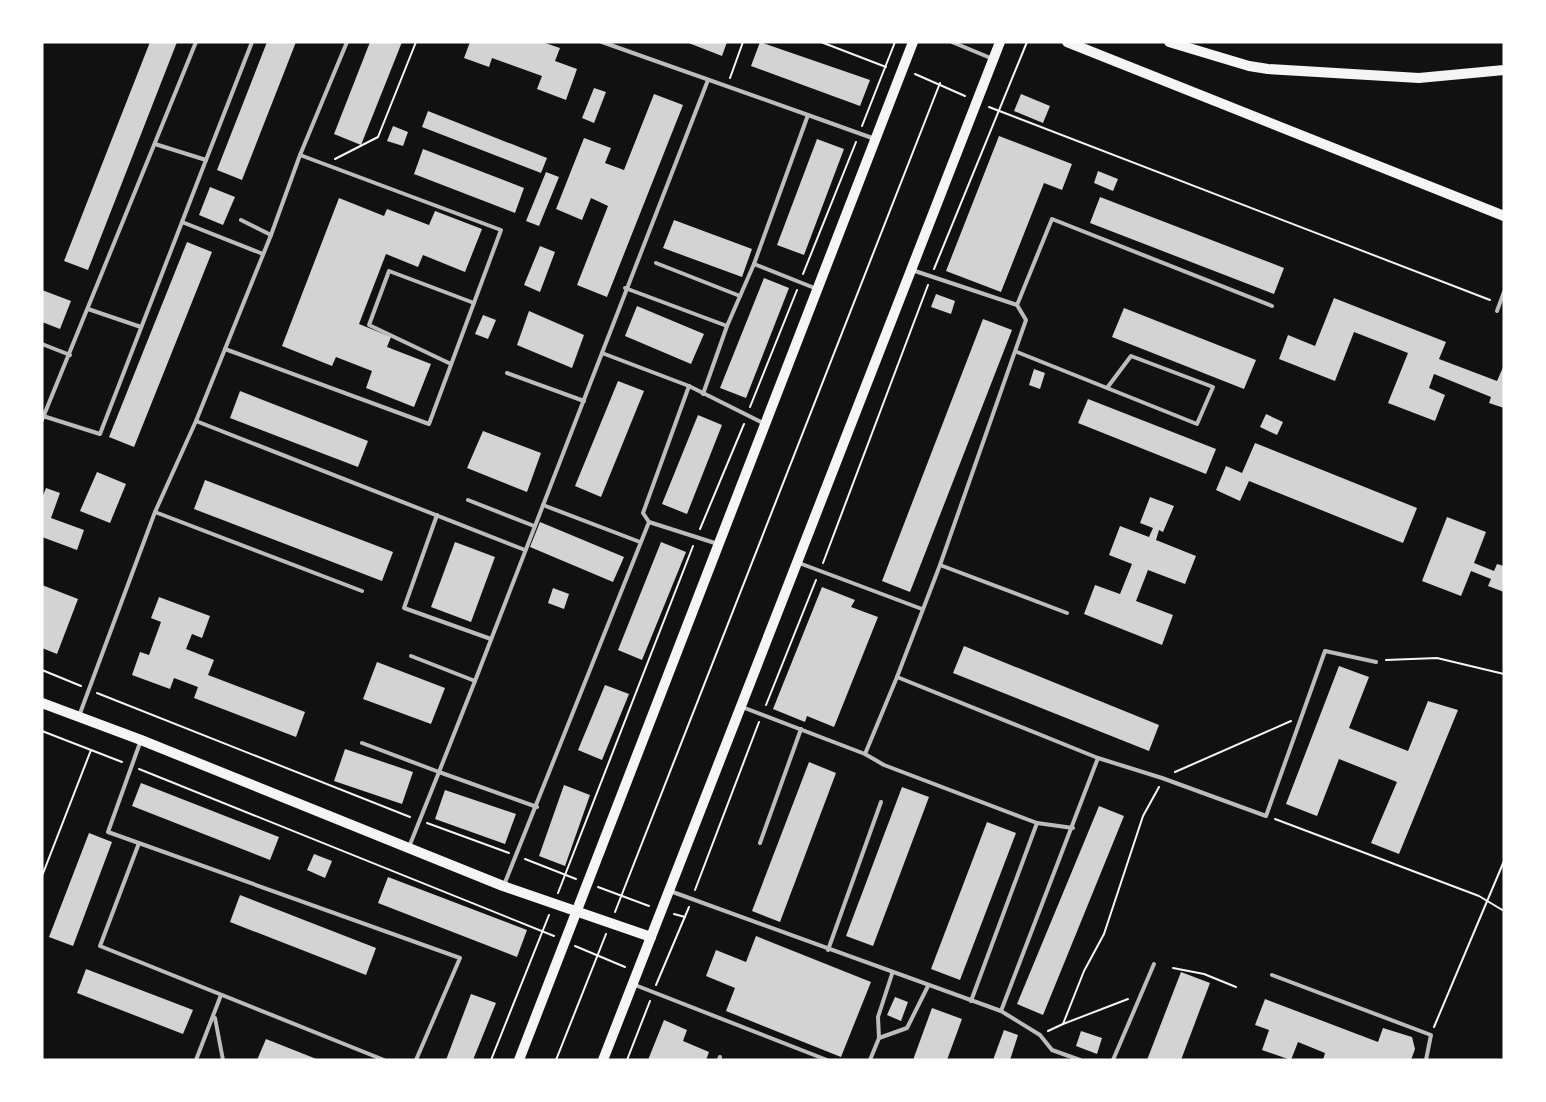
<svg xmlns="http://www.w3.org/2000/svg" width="1546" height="1102" font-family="'PT Sans Narrow',sans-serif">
<rect width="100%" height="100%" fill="#111"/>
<g fill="#d3d3d3">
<path d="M150,42H177L88,270L64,261Z"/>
<path d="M267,42H296L242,180L217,170Z"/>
<path d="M370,42H402L361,145L334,134Z"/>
<path d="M470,42H542L560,48L555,61L577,69L566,100L537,89L542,76L492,58L489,67L464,58Z"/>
<path d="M686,42H727L722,56Z"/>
<path d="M760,42L870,80L860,106L751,66Z"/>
<path d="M594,88L606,92L594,123L582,118Z"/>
<path d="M654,94L683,105L607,297L577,285L608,206L591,198L582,220L556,209L584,138L611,148L605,163L624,170Z"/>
<path d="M1021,94L1050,106L1043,123L1014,111Z"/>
<path d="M428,111L547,158L541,173L422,127Z"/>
<path d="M393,126L408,132L403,146L387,141Z"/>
<path d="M999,136L1072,164L1062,190L1044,183L1001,292L946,271Z"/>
<path d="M817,139L844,149L804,255L777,245Z"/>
<path d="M423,149L524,188L515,213L414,174Z"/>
<path d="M1098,171L1118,179L1113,191L1094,183Z"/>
<path d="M546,172L559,177L539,226L526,221Z"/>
<path d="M210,187L235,197L223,225L199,215Z"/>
<path d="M1100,197L1284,268L1274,294L1090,223Z"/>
<path d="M339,198L384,216L387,209L429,225L435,211L482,229L465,272L423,255L418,267L386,254L359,324L391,337L387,347L431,364L414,407L366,388L372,371L336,357L332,366L282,346Z"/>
<path d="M674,220L752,249L742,277L663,248Z"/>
<path d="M187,242L212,252L134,447L109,437Z"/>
<path d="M540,246L555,252L540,292L524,285Z"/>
<path d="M764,278L789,288L746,398L720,388Z"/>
<path d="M42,290L71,301L60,329L42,322Z"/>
<path d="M936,294L955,301L951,314L931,307Z"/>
<path d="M1334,298L1446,342L1439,359L1497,381L1504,365V408L1489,403L1491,397L1434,374L1429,388L1445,395L1435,421L1388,403L1408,353L1354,332L1335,381L1279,359L1288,335L1315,346Z"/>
<path d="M637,306L704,334L691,364L625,336Z"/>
<path d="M1124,308L1256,360L1244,389L1112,337Z"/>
<path d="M529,311L584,335L572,368L517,345Z"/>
<path d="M483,315L496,320L488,339L475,334Z"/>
<path d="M983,319L1012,330L910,592L882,581Z"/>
<path d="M1034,369L1045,373L1040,389L1029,385Z"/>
<path d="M618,381L644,391L601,497L575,486Z"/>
<path d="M240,391L368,441L358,467L230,418Z"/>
<path d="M1088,399L1216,449L1206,474L1078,423Z"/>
<path d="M1266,414L1283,422L1277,435L1260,427Z"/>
<path d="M698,415L722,425L687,514L662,504Z"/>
<path d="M483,431L541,453L527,492L467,468Z"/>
<path d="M1255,443L1417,508L1403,543L1249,481L1240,501L1216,490L1226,466L1242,473Z"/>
<path d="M97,472L126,484L110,523L80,511Z"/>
<path d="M205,480L393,552L382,581L194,509Z"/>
<path d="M46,488L60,493L51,518L84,530L77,550L42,537V498Z"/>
<path d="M1150,497L1174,506L1163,532L1159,530L1156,540L1196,556L1185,584L1148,570L1136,601L1173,615L1162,645L1084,614L1095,585L1120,594L1132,564L1109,555L1120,526L1149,537L1153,528L1140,523Z"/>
<path d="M1447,517L1486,532L1474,563L1494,571L1497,564L1504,566V592L1488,586L1491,579L1471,571L1461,596L1422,581Z"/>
<path d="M540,522L624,557L613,582L530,547Z"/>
<path d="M455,542L495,557L471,622L431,607Z"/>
<path d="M661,542L686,552L642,660L618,650Z"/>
<path d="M42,585L78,599L57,654L42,648Z"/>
<path d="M822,587L855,600L851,607L878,617L834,727L807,716L805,722L773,709Z"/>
<path d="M553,588L569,594L564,609L548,603Z"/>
<path d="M159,597L210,616L202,638L192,634L186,649L214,660L208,675L305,712L296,737L194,698L198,687L174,678L170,689L132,675L140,652L149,655L161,622L151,618Z"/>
<path d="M964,646L1159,725L1149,751L953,673Z"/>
<path d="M377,662L445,688L431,724L363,699Z"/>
<path d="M1339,666L1369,677L1349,728L1408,751L1428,701L1458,710L1399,854L1371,843L1397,782L1339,759L1317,816L1286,804Z"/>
<path d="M605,685L629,694L602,760L578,750Z"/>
<path d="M345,749L413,772L402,804L334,781Z"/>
<path d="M809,762L836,773L780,922L752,911Z"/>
<path d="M141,783L279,837L270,860L132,806Z"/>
<path d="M564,785L590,795L565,866L539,856Z"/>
<path d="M902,787L929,797L873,946L846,936Z"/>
<path d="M445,790L516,814L505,844L435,819Z"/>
<path d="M1099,806L1124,816L1043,1015L1017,1004Z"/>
<path d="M987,822L1016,833L960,980L931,969Z"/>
<path d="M89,833L112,842L73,946L49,937Z"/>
<path d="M314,854L332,861L325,878L307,870Z"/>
<path d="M388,877L527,930L517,957L378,903Z"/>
<path d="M240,895L376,948L366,975L230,922Z"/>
<path d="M756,936L871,982L841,1057L726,1011L735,988L706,976L716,950L746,962Z"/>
<path d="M86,969L193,1010L183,1034L77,993Z"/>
<path d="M1181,972L1210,983L1181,1060H1147Z"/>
<path d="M471,994L496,1003L473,1060H446Z"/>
<path d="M895,997L908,1002L901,1021L887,1015Z"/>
<path d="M1265,999L1378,1042L1383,1028L1412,1037L1415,1049L1411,1060H1323L1325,1053L1298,1042L1291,1060L1262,1050L1269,1030L1255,1025Z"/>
<path d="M932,1008L962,1019L947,1060H913Z"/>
<path d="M664,1020L687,1030L683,1041L709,1052L706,1060H648Z"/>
<path d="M1004,1030L1018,1035L1010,1060H993Z"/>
<path d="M1081,1031L1102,1038L1097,1054L1076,1046Z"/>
<path d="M266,1039L319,1060H257Z"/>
</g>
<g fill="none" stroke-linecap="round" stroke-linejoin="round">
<g stroke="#f5f5f5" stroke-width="2">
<path d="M821,42L886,67"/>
<path d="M915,74L965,96"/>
<path d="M730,78L743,42"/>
<path d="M989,107L1490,300"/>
<path d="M862,126L895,42"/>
<path d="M335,159L378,137L416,42"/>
<path d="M934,269L1027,42"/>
<path d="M803,274L856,142"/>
<path d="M750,407L797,290"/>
<path d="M700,529L744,424"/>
<path d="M823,563L928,285"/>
<path d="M1386,660L1437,658L1504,674"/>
<path d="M42,670L81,686"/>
<path d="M97,693L410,817"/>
<path d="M766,705L816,580"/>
<path d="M42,731L122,762"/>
<path d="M139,769L554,936"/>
<path d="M1175,772L1291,721"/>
<path d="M1275,819L1479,896L1504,911"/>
<path d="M427,823L509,853"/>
<path d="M525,859L576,879"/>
<path d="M42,876L91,750"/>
<path d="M598,887L649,906"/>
<path d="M695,890L759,722"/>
<path d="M558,893L693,546"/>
<path d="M615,912L940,83"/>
<path d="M674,914L685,917"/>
<path d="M575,946L625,967"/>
<path d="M1173,968L1204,974L1236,987"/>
<path d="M656,985L689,907"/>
<path d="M1063,1024L1128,999"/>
<path d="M1434,1027L1504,861"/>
<path d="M1048,1031L1063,1024L1084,971L1104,934L1143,816L1159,787"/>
<path d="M491,1060L549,915"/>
<path d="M556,1060L606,934"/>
<path d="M627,1060L650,1001"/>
</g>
<g stroke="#bcbcbc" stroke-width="4">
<path d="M602,42L808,115L754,264L727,326"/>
<path d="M952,42L993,59"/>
<path d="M808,115L875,139"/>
<path d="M155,144L206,160L252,42"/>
<path d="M241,220L271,235"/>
<path d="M182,222L206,160"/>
<path d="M656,263L740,296"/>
<path d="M754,264L817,289"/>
<path d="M912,270L1017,305L1026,320L940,565L897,677L1098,758L1162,778L1266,816L1325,651L1376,662"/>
<path d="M625,288L727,326L703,394"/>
<path d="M1017,305L1052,219L1272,306"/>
<path d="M88,309L141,327"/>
<path d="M1497,311L1504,292"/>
<path d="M42,344L70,355"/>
<path d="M225,349L429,424L501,230L300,155"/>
<path d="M1017,352L1197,424L1213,387L1131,356L1107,388"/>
<path d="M602,353L708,80"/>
<path d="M451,364L369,325L389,271L474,303"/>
<path d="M507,373L584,401"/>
<path d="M43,416L100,434L182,222L263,254"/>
<path d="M42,420L196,42"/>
<path d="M196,421L525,550"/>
<path d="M468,500L534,526"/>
<path d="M543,505L640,542"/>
<path d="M155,512L362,591"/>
<path d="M437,515L404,608L491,639"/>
<path d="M649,522L643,513L689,386"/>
<path d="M799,563L922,609"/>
<path d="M940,565L1067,613"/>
<path d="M475,681L602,353L689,386L765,424"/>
<path d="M742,707L865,754L884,765L1037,823L1073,828"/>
<path d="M79,716L155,512L196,421L271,235L300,155L347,42"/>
<path d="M141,740L108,832L460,958L416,1060"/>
<path d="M362,743L439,772L475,681L411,656"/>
<path d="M865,754L897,677"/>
<path d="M139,843L100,946L384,1060"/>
<path d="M760,843L801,729"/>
<path d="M409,847L439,772L537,807"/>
<path d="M504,885L649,522L718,544"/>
<path d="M670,891L1001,1011L1040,1035L1052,1050L1080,1060"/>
<path d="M828,950L881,802"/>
<path d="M1272,975L1431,1035L1426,1060"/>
<path d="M635,985L827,1060"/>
<path d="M971,1001L1037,823"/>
<path d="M1001,1011L1098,758"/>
<path d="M215,1018L223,1060"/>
<path d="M879,1038L907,1028L928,986"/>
<path d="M196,1060L221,995"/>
<path d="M719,1060L720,1057"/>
<path d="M870,1060L879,1038L878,1017L892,974"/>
<path d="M1113,1060L1154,964"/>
</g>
<g stroke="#f5f5f5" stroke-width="10">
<path d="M42,703L141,740L503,886L651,937"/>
<path d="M519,1060L913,42"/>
<path d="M603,1060L1000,42"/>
</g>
<g stroke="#f5f5f5" stroke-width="10">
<path d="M1067,42L1504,216"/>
<path d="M1169,42L1249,66L1268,69L1419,78L1504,70"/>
</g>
</g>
<rect width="1546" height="1102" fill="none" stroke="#ffffff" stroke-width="87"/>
</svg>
